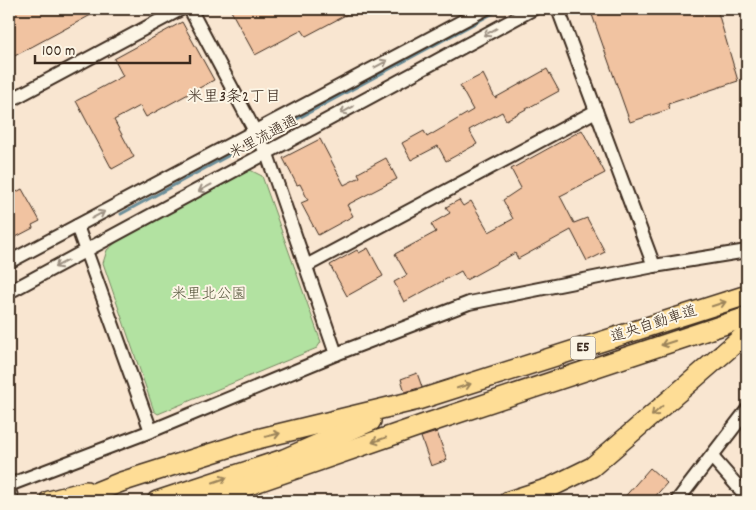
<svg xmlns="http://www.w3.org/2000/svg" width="756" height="510" font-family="Dekko,'Klee One',sans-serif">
<rect width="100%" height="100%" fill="#f9e6d1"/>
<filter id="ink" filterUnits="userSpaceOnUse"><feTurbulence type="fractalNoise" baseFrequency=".02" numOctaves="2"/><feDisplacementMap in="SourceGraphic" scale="10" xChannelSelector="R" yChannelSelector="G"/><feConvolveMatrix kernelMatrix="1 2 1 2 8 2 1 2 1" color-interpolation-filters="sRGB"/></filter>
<g filter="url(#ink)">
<path fill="#b2e2a1" stroke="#768660" d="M250,170L262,176L321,342L317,348L158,414L154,411L103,263L107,250L119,240Z"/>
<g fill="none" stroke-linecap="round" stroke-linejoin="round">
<g stroke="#6b8e9a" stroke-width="3">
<path d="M273,132L501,9"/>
<path d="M121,214L237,151"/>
</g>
</g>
<g fill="#f1c3a1" stroke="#3b2a1e">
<path d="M9,9H102L9,59Z"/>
<path d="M230,9H357L306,36L302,30L255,55Z"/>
<path d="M590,9H717L738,81L668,104L670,109L630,122Z"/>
<path d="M182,22L214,80L146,117L140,106L114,120L134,157L112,169L76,101L123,76L114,59Z"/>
<path d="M547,69L559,91L506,120L502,112L469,130L477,144L446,161L438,146L411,160L402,143L424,131L427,137L473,110L460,86L483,74L495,98Z"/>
<path d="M582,130L605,173L560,196L574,223L587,218L605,252L587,261L571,230L518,259L515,253L466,280L461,271L404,302L394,282L407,275L395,254L436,232L431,224L450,213L446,207L459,200L463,206L471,201L489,232L513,219L503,200L521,188L511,169Z"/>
<path d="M320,139L344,185L360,177L358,173L386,158L397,179L347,205L353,216L318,235L301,203L308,200L300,184L297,185L283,158Z"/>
<path d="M22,189L40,221L32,225L33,228L12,239L9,232V196Z"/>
<path d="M368,248L383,276L347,296L330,265L357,250L359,253Z"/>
<path d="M417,373L422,387L405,392L401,379Z"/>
<path d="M437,432L447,460L431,466L421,437Z"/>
<path d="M650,468L667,483L651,501H621Z"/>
</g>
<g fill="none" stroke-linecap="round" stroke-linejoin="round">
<defs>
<g id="minor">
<path d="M190,9L267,154L336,354"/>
<path d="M558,9L654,266"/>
<path d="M9,101L181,9"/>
<path d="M77,226L151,431"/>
<path d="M9,262L485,9"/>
<path d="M306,266L596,111"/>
<path d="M9,292L533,9"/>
<path d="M712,457L747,497"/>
<path d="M9,485L151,431L336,354L469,303L654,266L747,251"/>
<path d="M9,490L11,496L9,501"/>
<path d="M677,501L747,410"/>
</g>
<g id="highway">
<path d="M49,501L86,491"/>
<path d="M74,501L121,482L253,440L418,400L747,295"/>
<path d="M157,501L284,459L371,421"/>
<path d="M203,501L425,424L747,317"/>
<path d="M509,501L549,488L592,467L747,333"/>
</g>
</defs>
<use href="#minor" stroke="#3b2a1e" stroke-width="16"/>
<use href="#highway" stroke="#3b2a1e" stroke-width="22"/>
<use href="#minor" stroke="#fcf5e5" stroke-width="12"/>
<use href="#highway" stroke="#fedd96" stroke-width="19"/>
</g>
<defs><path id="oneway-shaft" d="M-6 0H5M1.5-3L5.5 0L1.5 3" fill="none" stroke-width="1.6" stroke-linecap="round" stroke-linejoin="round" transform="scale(1.25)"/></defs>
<g stroke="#9c9082">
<use href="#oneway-shaft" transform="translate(490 32) rotate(151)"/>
<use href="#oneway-shaft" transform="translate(381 64) rotate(-28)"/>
<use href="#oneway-shaft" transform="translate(347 110) rotate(151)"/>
<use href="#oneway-shaft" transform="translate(205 188) rotate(152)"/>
<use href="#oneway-shaft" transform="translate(98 215) rotate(-28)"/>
<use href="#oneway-shaft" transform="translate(61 264) rotate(152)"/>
</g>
<g stroke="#9c845a">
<use href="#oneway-shaft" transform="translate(719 304) rotate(-18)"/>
<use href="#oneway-shaft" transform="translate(668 343) rotate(162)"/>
<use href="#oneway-shaft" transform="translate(464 386) rotate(-18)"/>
<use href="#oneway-shaft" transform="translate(657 411) rotate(137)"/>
<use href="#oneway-shaft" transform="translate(273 435) rotate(-13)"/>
<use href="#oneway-shaft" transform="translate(379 440) rotate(161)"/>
<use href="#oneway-shaft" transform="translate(220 480) rotate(-19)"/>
</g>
</g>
<g text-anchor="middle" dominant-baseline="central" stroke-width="4" stroke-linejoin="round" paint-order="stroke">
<rect fill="#fcf5e5" stroke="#75675a" stroke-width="1" x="570.5" y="336.5" width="25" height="23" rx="4"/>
<g font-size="14" font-weight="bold" fill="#3b2a1e">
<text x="583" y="348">E5</text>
</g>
<g font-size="15" fill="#3b2a1e" stroke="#fcf5e5">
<text transform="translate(264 138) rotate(-28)">米里流通通</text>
<text transform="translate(654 325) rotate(-18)">道央自動車道</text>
</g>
<g font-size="15" fill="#59583f" stroke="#fcf5e5">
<text x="209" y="295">米里北公園</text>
</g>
<g font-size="16" fill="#3b2a1e" stroke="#fcf5e5">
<text x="234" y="97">米里3条2丁目</text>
</g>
</g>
<rect width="756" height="510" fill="none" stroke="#fcf5e5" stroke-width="30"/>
<rect x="15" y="15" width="726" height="480" fill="none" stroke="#3b2a1e" stroke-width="2" filter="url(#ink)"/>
<path d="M35 55v8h155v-8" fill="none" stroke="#3b2a1e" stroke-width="2.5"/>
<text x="42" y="55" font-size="15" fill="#3b2a1e" stroke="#fcf5e5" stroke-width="4" paint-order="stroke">100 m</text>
</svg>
